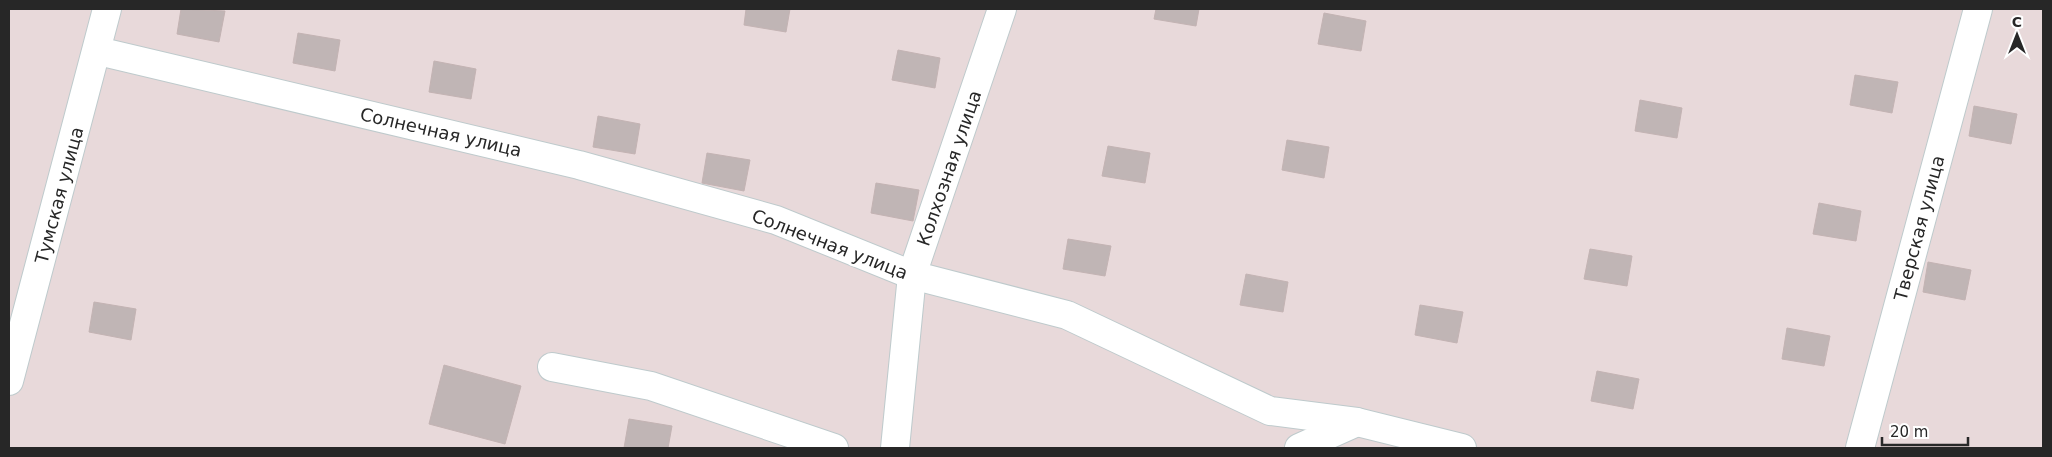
<svg xmlns="http://www.w3.org/2000/svg" width="2052" height="457" font-family="'DejaVu Sans',sans-serif">
<rect width="100%" height="100%" fill="#e8d9da"/>
<g fill="#c0b5b5" stroke="#c3b3b3">
<path d="M181,9L225,11L219,42L177,34Z"/>
<path d="M746,9H790L786,32L744,25Z"/>
<path d="M1156,9H1199L1196,26L1154,19Z"/>
<path d="M1324,13L1366,21L1361,51L1318,44Z"/>
<path d="M298,33L340,40L335,71L293,63Z"/>
<path d="M898,50L940,58L935,88L892,80Z"/>
<path d="M434,61L476,69L471,99L429,92Z"/>
<path d="M1855,75L1898,82L1892,113L1850,105Z"/>
<path d="M1640,100L1682,108L1677,138L1635,131Z"/>
<path d="M1974,106L2017,114L2011,144L1969,136Z"/>
<path d="M598,116L640,124L635,154L593,147Z"/>
<path d="M1287,140L1329,147L1324,178L1282,170Z"/>
<path d="M1108,146L1150,153L1145,183L1102,176Z"/>
<path d="M707,153L750,160L744,191L702,183Z"/>
<path d="M876,183L919,190L913,221L871,213Z"/>
<path d="M1819,203L1861,211L1856,241L1813,234Z"/>
<path d="M1068,239L1111,246L1105,276L1063,269Z"/>
<path d="M1590,249L1632,256L1627,286L1584,279Z"/>
<path d="M1928,262L1971,270L1965,300L1923,292Z"/>
<path d="M1246,274L1288,282L1283,312L1240,305Z"/>
<path d="M94,302L136,309L131,340L89,332Z"/>
<path d="M1420,305L1463,312L1457,343L1415,335Z"/>
<path d="M1787,328L1830,336L1824,366L1782,359Z"/>
<path d="M444,365L521,386L505,444L429,424Z"/>
<path d="M1597,371L1639,379L1633,409L1591,401Z"/>
<path d="M629,419L672,426L668,448H624Z"/>
</g>
<g fill="none" stroke-linecap="round" stroke-linejoin="round">
<defs>
<g id="minor">
<path d="M98,51L579,165L776,220L912,275L1067,315L1270,411L1357,422L1462,448"/>
<path d="M552,367L651,386L834,448"/>
<path d="M9,381L107,9"/>
<path d="M895,448L912,275L1002,9"/>
<path d="M1299,448L1357,422"/>
<path d="M1860,448L1978,9"/>
</g>
</defs>
<use href="#minor" stroke="#becacc" stroke-width="30"/>
<use href="#minor" stroke="#fff" stroke-width="28"/>
</g>
<g text-anchor="middle" dominant-baseline="central" stroke-width="5" stroke-linejoin="round" paint-order="stroke">
<g font-size="18" fill="#272727" stroke="#fff">
<text transform="translate(441 132) rotate(13)">Солнечная улица</text>
<text transform="translate(949 168) rotate(-71)">Колхозная улица</text>
<text transform="translate(59 195) rotate(-75)">Тумская улица</text>
<text transform="translate(1919 228) rotate(-75)">Тверская улица</text>
<text transform="translate(830 244) rotate(21)">Солнечная улица</text>
</g>
</g>
<rect width="2052" height="457" fill="none" stroke="#272727" stroke-width="20"/>
<g transform="translate(2017 35)" stroke="#ffffff" stroke-width="4" paint-order="stroke">
<path d="M0-4L9 19L0 12L-9 19Z" fill="#272727"/>
<text y="-8" font-size="14" font-weight="bold" text-anchor="middle" fill="#272727">С</text>
</g>
<path d="M1882 437v8h86v-8" fill="none" stroke="#272727" stroke-width="2.5"/>
<text x="1890" y="437" font-size="15" fill="#272727" stroke="#ffffff" stroke-width="4" paint-order="stroke">20 m</text>
</svg>
